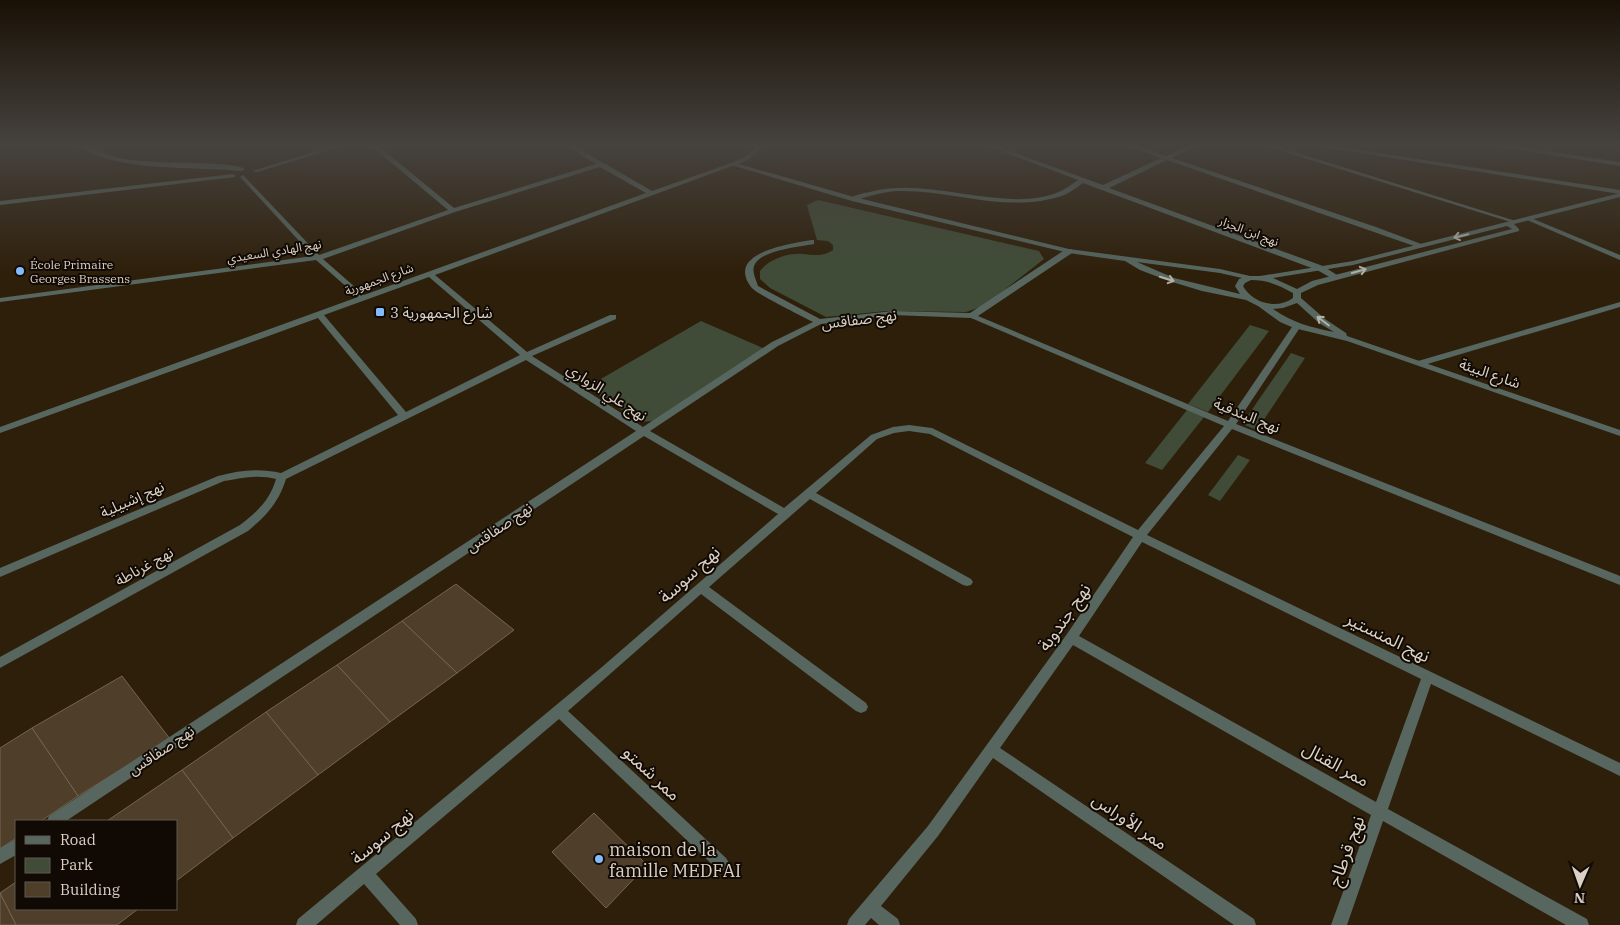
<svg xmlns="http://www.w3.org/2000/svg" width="1620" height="925" font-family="'IBM Plex Serif','Noto Sans Arabic',serif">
<rect width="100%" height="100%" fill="#2e1f0a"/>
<g fill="#404c37">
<path d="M818,200L1039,251L1044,259L984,306L966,312L887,311L826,317L770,288L760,279V271C768,260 788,252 803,254C814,255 823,257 833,250V245L828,241L817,240L807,205Z"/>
<path d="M701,321L765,349L653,421L640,422L587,387Z"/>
<path d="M1250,325L1269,331L1208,412L1188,404Z"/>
<path d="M1291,353L1305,358L1257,430L1242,424Z"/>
<path d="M1187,410L1204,417L1162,470L1145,463Z"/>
<path d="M1238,455L1250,460L1220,501L1208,495Z"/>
</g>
<g fill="#4f3e29" stroke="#76644e">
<path d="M456,584L514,630L457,673L402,621Z"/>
<path d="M402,621L457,673L390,722L337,665Z"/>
<path d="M337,665L390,722L318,775L266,712Z"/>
<path d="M122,676L170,739L78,796L32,728Z"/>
<path d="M266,712L318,775L233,838L182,770Z"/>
<path d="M32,728L78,796L41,821H16V838L0,849V748Z"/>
<path d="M182,770L233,838L176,881V821H107Z"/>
<path d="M594,813L647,865L606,908L552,852Z"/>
<path d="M16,882V909H138L117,925H16L0,893Z"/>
<path d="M0,893L16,925H0Z"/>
</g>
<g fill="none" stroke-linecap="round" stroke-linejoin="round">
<g fill="#576760" fill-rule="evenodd">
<path d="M74,144C87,144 99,152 111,156C125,160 142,161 157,162C174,163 234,162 245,169L242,171C193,166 115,173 74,144Z"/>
<path d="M340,144H350L257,172L252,171Z"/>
<path d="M369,144H376L454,208L596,164L563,144H571L652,191L731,163H735V165L435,275L527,352L610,315H616V319L532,356L643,427L772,342L813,322C802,316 756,294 751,287C725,252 791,244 811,240H814V244C799,247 760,250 754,266C752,273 756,279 758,286L820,319L893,311L970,313L1066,249H1072V253L978,316L1228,421L1294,324H1300L1301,326L1236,424L1620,576V585L1232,429L1147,535L1620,763V776L1431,684L1388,809L1587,919L1589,925H1566L1383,821L1347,925H1331L1371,815L1073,645L1000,748L1254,919L1256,925H1234L993,758L938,836L881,906L898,919L900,925H879L871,918L865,925H847L849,919L928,826L1067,634L1133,537L930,434L909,431L894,433L877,439L816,493L971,579L973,582L971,585L967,586L963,585L810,499L709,587L866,703L868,707L866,711L861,713L856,711L701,594L568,711L726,858L729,863L726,868L721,871L716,868L559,719L376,874L416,919L418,925H400L364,884L316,925H296L298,919L602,667L778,514L644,436L66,821H47L49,816L636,431L526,360L286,479C279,502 266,516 248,531L0,668V657L240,525C257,512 270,500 276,479C258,474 242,478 224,481L0,577V568L218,476C240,470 260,468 281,473L398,415L318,318L0,433V427L358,297L316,260L0,302V298L313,256L241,178L240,177L243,175L319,255L448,210ZM600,167L646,193L364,295L323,259L455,212ZM429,277L520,355L406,412L324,315ZM893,315L971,318L1224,426L1138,530L932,428L909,425L893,427L871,435L784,508L650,431L778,346L821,324ZM1142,542L1421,679L1376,802L1079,636Z"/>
<path d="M982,144H991L1103,185L1161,158L1122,144H1132L1166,156L1192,144H1200L1172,158L1376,227L1424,245L1417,247L1167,160L1109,188L1323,266L1340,277L1339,279H1333L1317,270L1083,183C1077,187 1071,192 1064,195C1009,215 952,189 897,191C881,192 867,197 852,201L849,199C855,194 866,193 874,191C932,177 1009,215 1061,191C1067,188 1072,184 1078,180Z"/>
<path d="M1259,144H1269L1519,222L1514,223Z"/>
<path d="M1303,144H1320L1620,190V194Z"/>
<path d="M1481,144H1498L1620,162V166Z"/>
<path d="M233,174L235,175V177L0,205V201Z"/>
<path d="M1527,218H1531L1620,255V260L1527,220Z"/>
<path d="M1620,302V307L1424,365L1421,366L1417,363L1418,361Z"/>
<path d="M16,839V855L0,864V848Z"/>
</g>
<path fill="#576760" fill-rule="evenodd" d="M759,144H766L749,159L739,164L854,197L1069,249L1220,269L1250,276H1260L1353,261L1620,193V197L1514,224L1519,229V231L1318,285L1301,293V298L1325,319L1346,333L1347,336L1620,430V436L1347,341L1294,328L1280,322L1258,306L1246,300L1202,291L1169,281L1140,270L1125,261L1069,253L852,201L731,165V163L745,157ZM1507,226L1512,229L1312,281L1297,289L1273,278L1353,265ZM1137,262L1220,273L1242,278L1239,279L1235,286L1240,294L1174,278ZM1251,280C1267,280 1279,285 1293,293V298C1277,310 1252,303 1243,286L1245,283ZM1297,303L1319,323L1334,332C1310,327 1293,323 1273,309L1283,308Z"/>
</g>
<defs><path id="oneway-shaft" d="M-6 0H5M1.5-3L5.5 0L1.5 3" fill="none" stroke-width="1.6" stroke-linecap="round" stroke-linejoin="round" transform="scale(1.25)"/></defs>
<g stroke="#b3b0a6">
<use href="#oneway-shaft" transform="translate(1461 236) rotate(167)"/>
<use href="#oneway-shaft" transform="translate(1359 271) rotate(-15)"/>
<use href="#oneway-shaft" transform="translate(1167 279) rotate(17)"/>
<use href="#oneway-shaft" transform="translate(1323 321) rotate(-143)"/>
</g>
<linearGradient id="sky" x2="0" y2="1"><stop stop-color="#191106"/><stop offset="0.53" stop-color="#46423e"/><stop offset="1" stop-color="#46423e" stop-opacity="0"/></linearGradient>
<rect width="1620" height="274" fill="url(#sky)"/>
<g fill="#84bcfb" stroke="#110a04" stroke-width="2">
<circle cx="20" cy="271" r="5"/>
<rect x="375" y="307" width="10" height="10" rx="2.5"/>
<circle cx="599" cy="859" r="5"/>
</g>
<g text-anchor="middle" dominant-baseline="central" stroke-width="4" stroke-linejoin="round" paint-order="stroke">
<g font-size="12" fill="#dad0c4" stroke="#110a04">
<text transform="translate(1249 231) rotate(21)">نهج ابن الجزار</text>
<text transform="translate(274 251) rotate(-9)">نهج الهادي السعيدي</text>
<text transform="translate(379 279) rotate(-20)">شارع الجمهورية</text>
</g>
<g font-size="12" fill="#dad0c4" stroke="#110a04" text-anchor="start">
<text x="30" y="264">École Primaire<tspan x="30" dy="14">Georges Brassens</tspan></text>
</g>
<g font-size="15" fill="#dad0c4" stroke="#110a04" text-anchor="start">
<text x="390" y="312">شارع الجمهورية 3</text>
</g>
<g font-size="15" fill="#dad0c4" stroke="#110a04">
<text transform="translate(859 319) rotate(-7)">نهج صفاقس</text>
<text transform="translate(1490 373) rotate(19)">شارع البيئة</text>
<text transform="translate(607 392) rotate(33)">نهج علي الزواري</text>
<text transform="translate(1247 415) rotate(22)">نهج البندقية</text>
<text transform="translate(132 499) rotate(-24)">نهج إشبيلية</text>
<text transform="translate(499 527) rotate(-34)">نهج صفاقس</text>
<text transform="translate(144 566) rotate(-29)">نهج غرناطة</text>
<text transform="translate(161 750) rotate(-34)">نهج صفاقس</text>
</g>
<g font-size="18" fill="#dad0c4" stroke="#110a04">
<text transform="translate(689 574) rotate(-42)">نهج سوسة</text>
<text transform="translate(1064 617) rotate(-55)">نهج جندوبة</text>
<text transform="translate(1388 637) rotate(26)">نهج المنستير</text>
<text transform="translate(1336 764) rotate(29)">ممر القنال</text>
<text transform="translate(652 773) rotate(43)">ممر شمتو</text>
<text transform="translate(1130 821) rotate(34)">ممر الأوراس</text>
<text transform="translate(382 836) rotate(-40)">نهج سوسة</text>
<text transform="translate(1346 851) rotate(-70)">نهج قرطاج</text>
</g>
<g font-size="18" fill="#dad0c4" stroke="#110a04" text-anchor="start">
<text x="609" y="849">maison de la<tspan x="609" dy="21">famille MEDFAI</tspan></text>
</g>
</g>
<rect x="15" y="820" width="162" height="90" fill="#110a04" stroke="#615951"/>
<rect x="25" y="836" width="25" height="8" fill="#576760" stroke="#615951"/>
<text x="60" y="845" font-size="15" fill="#dad0c4">Road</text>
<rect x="25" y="858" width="25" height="15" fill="#404c37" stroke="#615951"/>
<text x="60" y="870" font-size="15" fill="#dad0c4">Park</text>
<rect x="25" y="882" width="25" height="15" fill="#4f3e29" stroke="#615951"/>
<text x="60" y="895" font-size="15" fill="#dad0c4">Building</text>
<g transform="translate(1580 885) rotate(182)" stroke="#110a04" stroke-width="4" paint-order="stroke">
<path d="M0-4L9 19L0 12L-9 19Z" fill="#dad0c4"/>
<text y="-8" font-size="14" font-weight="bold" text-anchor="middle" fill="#dad0c4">N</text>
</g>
</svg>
